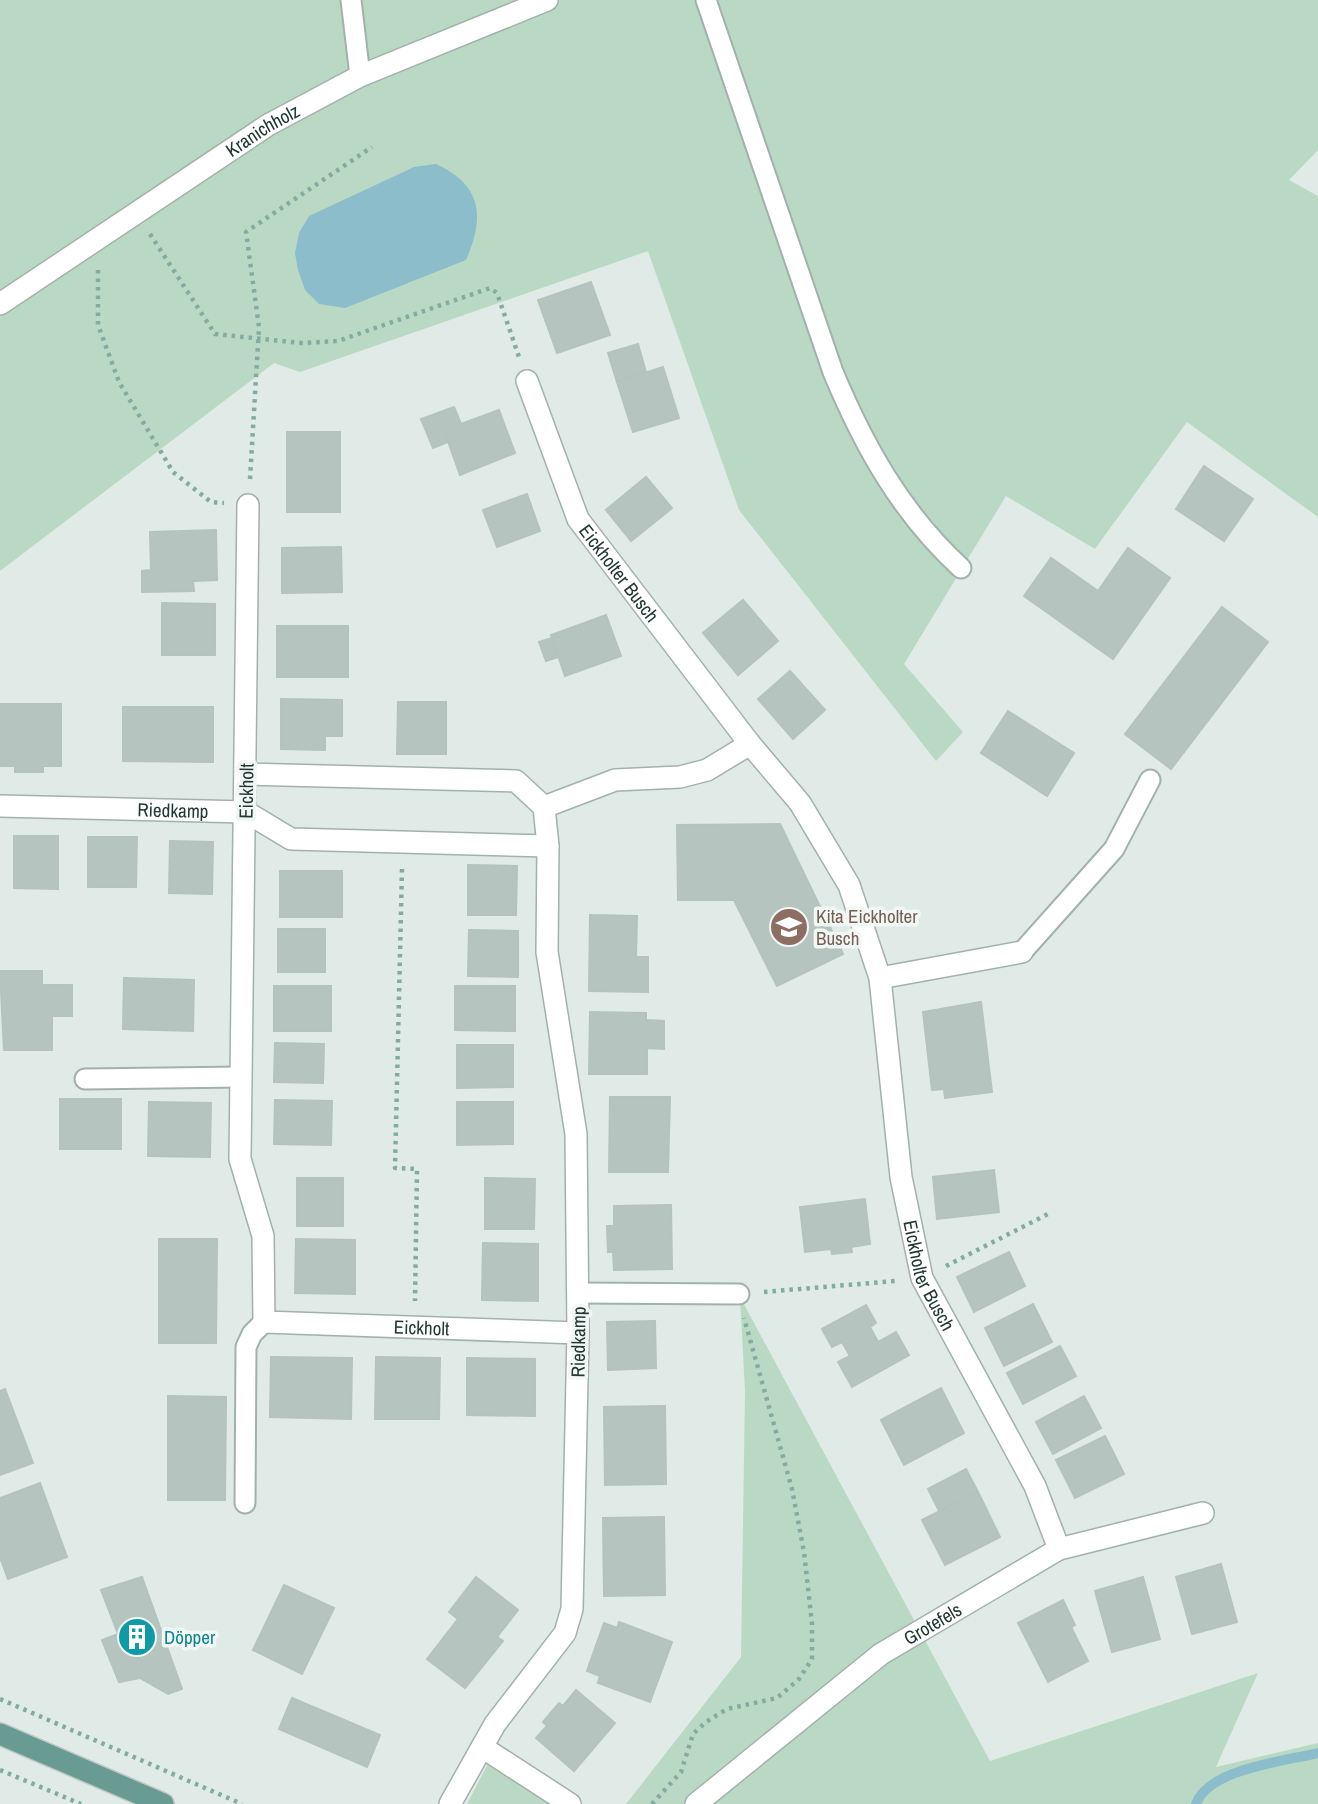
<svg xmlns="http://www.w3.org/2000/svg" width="1318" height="1804" font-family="'Archivo Narrow',sans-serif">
<rect width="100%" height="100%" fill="#e0eae6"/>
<g fill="#bad9c5">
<path d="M0,0H1318V150L1289,180L1318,196V517L1187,422L1095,549L1006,496L904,664L963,732L936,761L739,510L648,251L300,372L274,363L0,571Z"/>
<path d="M740,1297L990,1761L1258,1673L1216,1767L1318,1743V1804H626L741,1657L745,1391Z"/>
<path d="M490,1760L560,1804H467Z"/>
</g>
<path fill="#8cbdca" d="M436,164C482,185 485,217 466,260L345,308L319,304L305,290L298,270L295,253L299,233L309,216L414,167Z"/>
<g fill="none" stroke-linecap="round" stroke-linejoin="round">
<path stroke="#8cbdca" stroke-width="10" d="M1196,1804C1208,1769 1285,1761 1318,1753"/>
</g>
<g fill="#b6c4bf" stroke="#b3c3bd" stroke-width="2">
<path d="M591,282L610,335L557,353L538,300Z"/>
<path d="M638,344L646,372L617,382L608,353Z"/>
<path d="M663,367L679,418L633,432L617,382Z"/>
<path d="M454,407L461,424L444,430L448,442L433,448L421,419Z"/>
<path d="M499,410L515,453L460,475L444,430Z"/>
<rect x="287" y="432" width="53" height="80"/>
<path d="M1204,466L1253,499L1224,541L1176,509Z"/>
<path d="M646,477L672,508L631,541L606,510Z"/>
<path d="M527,494L540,531L497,547L483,510Z"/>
<path d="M216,530L217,580L193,581L194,591L142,592V571L151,570L150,532Z"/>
<path d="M341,547L342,592L282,593V548Z"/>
<path d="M1128,548L1170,578L1113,659L1024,596L1051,558L1098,591Z"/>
<path d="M743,600L778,641L738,675L703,633Z"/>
<path d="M162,603L215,604V655H162Z"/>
<path d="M1222,607L1268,642L1171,769L1125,734Z"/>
<path d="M606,615L621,656L565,676L551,635Z"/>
<rect x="277" y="626" width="71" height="51"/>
<path d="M552,638L558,657L546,661L539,642Z"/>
<path d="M790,671L825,710L793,739L758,699Z"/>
<path d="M281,699L342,700V736H325V750L281,749Z"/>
<path d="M398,702H446V754H397Z"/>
<path d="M0,704H61V766H43V772H15V766H0Z"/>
<path d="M123,707H213V762L123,761Z"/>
<path d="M1008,711L1074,753L1047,796L981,753Z"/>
<path d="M780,824L843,954L777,986L734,900H678L677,825Z"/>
<path d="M14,836H58V889L14,888Z"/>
<path d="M88,837H137L136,887H88Z"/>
<path d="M170,841L213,842L212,894L169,893Z"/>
<path d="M468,865L517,866L516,915H468Z"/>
<rect x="280" y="871" width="62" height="46"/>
<path d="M590,915L637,916L636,957H648V992L589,991Z"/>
<rect x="278" y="929" width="47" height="43"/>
<path d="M469,930L518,931V977L468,976Z"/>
<path d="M0,971H42V985H72V1016H52V1050H4Z"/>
<path d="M124,978L194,980L193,1031L123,1029Z"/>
<rect x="274" y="986" width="57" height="45"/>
<path d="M455,986H515V1031L455,1030Z"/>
<path d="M981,1002L992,1092L945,1098L944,1089L932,1090L923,1012Z"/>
<path d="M590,1012L646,1013V1020L664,1021V1049L647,1048V1074H589Z"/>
<path d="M275,1043L324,1044L323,1083L274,1082Z"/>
<path d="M457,1045H513V1087L457,1088Z"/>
<path d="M610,1097H670L668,1172H609Z"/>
<rect x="60" y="1099" width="61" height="50"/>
<path d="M275,1100L332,1101L331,1145L274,1144Z"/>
<path d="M149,1102L211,1103L210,1157L148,1156Z"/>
<path d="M457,1102H513V1144L457,1145Z"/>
<path d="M994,1170L999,1212L937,1219L933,1177Z"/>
<rect x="297" y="1178" width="46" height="48"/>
<path d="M485,1178L535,1179L534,1229H485Z"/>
<path d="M865,1199L870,1244L851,1247L852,1252L832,1254L831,1249L805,1252L800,1207Z"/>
<path d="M671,1205L672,1269L614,1270L613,1252H608L607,1226H614V1206Z"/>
<path d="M159,1239H217L216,1343H159Z"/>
<path d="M296,1239L355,1240V1294L295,1293Z"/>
<path d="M483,1243L538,1244V1301L482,1300Z"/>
<path d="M1009,1252L1025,1286L974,1312L957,1277Z"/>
<path d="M1033,1304L1052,1342L1004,1366L985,1328Z"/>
<path d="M866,1305L876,1323L870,1327L878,1342L896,1332L909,1355L852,1387L838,1362L850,1356L842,1342L832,1347L822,1329Z"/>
<path d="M655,1321L656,1368L608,1370L607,1322Z"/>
<path d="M1060,1346L1076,1376L1023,1404L1007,1373Z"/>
<path d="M271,1357L352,1358L351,1419L270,1417Z"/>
<path d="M376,1357L440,1358L439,1419H375Z"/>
<path d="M467,1358L535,1359V1416L467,1415Z"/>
<path d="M941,1388L964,1433L904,1465L881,1420Z"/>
<path d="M5,1389L33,1463L0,1475V1391Z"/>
<path d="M168,1396L226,1397L225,1500H168Z"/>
<path d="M1084,1396L1101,1428L1053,1454L1036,1422Z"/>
<path d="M665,1406L666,1484L605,1485L604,1407Z"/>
<path d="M1105,1436L1124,1474L1075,1498L1056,1460Z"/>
<path d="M966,1469L978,1492L939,1511L928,1489Z"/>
<path d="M40,1483L67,1557L8,1579L0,1557V1498Z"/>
<path d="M978,1492L1000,1537L945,1565L922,1520Z"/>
<path d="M664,1517L665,1595L604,1596L603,1518Z"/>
<path d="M1221,1564L1237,1622L1192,1634L1176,1577Z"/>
<path d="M142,1577L182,1689L168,1694L140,1678L119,1682L102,1640L118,1634L101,1590Z"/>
<path d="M476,1577L518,1610L497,1637L503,1641L465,1688L427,1659L458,1619L449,1612Z"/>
<path d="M1143,1577L1160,1639L1112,1652L1095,1591Z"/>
<path d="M284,1585L334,1608L302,1674L253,1650Z"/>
<path d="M1063,1600L1075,1625L1071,1627L1088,1661L1048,1682L1018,1623Z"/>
<path d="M619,1622L672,1642L650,1702L598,1683L600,1676L587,1671L604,1623L617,1628Z"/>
<path d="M576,1690L615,1723L574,1771L536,1738L547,1726L543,1722L559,1703L563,1706Z"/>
<path d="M292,1698L380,1735L367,1767L279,1729Z"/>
</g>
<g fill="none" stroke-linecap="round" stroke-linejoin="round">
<defs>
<g id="lane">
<path d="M351,0L360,76"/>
<path d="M706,0L833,372C864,446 901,513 961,568"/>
<path d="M1022,952L1114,849L1150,780"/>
<path d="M85,1079L241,1077"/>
<path d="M578,1293L739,1294"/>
<path d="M245,1503L246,1347L252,1334L264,1322"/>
</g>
<g id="street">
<path id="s1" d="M0,304L268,125L360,76L547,0"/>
<path id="s2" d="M527,381L578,519L750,744L800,803L849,885L880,978L901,1177L922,1278L1035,1486L1059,1549"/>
<path id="s3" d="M248,505L240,1159L263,1236L264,1322L578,1333"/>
<path d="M247,774L516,781L544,807L548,846"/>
<path id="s4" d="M0,806L246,812L291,839L548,846L547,952L576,1134L578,1333L572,1609L565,1633L495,1724L450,1804"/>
<path d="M544,807L615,780L680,777L707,770L750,744"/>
<path d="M880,978L1022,952"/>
<path d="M482,1747L570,1804"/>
<path id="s5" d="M696,1804L881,1654L1059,1549L1203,1513"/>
</g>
<path id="primary" d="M0,1734L163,1804"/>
</defs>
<use href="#lane" stroke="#a3b1ad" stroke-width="23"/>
<use href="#street" stroke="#a3b1ad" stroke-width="24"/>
<use href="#primary" stroke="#c1c7c6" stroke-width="24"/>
<g stroke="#83aba1" stroke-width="4.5" stroke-dasharray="3.5 5" stroke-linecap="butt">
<path d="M150,234L215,334L301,343L338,341L490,288L497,293L519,357"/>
<path d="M98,270V325L119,382L173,472L211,502L224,503"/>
<path d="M250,479L259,327L246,232L372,147"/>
<path d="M402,869L395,1168L417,1169L415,1301"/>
<path d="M946,1266L1048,1214"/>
<path d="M764,1292L895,1281"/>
<path d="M0,1699L242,1804"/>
<path d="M0,1770L81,1804"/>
<path d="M652,1804L681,1772L693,1734L706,1722L727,1709L777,1698L799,1679L812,1659V1624L804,1552L792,1489L744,1318"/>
</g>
<use href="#lane" stroke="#fff" stroke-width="19"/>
<use href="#street" stroke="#fff" stroke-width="21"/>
<use href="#primary" stroke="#689b92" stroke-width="21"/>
</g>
<defs>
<symbol id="school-disc" viewBox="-11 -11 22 22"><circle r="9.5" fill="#8d6e63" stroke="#f0f7f4"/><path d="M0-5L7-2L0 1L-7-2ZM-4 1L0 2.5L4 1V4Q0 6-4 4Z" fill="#fff"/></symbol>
<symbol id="building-disc" viewBox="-11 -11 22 22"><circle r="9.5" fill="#0f9aa8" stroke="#f0f7f4"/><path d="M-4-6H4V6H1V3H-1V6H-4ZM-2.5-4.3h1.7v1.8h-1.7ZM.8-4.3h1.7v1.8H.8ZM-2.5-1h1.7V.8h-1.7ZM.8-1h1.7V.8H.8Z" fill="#fff"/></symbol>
</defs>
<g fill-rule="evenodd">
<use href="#school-disc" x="767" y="905" width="44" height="44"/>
<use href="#building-disc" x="115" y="1615" width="44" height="44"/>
</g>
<g text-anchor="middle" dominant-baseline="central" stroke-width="7" stroke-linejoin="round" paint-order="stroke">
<g font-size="19" fill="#223834" stroke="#f0f7f4">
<text stroke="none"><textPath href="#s1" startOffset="315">Kranichholz</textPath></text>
<text stroke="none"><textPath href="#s2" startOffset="215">Eickholter Busch</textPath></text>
<text transform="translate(246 791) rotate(-89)">Eickholt</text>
<text stroke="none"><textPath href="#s4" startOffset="173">Riedkamp</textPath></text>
<text stroke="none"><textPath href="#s2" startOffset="1004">Eickholter Busch</textPath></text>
<text stroke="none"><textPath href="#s3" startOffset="978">Eickholt</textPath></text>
<text transform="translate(578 1342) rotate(-89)">Riedkamp</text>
<text stroke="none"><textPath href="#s5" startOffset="298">Grotefels</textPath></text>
</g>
<g font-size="19" fill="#785e54" stroke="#f0f7f4" text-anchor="start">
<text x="816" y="916">Kita Eickholter<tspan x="816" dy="22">Busch</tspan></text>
</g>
<g font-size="19" fill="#0d838f" stroke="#f0f7f4" text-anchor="start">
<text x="164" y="1637">Döpper</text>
</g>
</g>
</svg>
